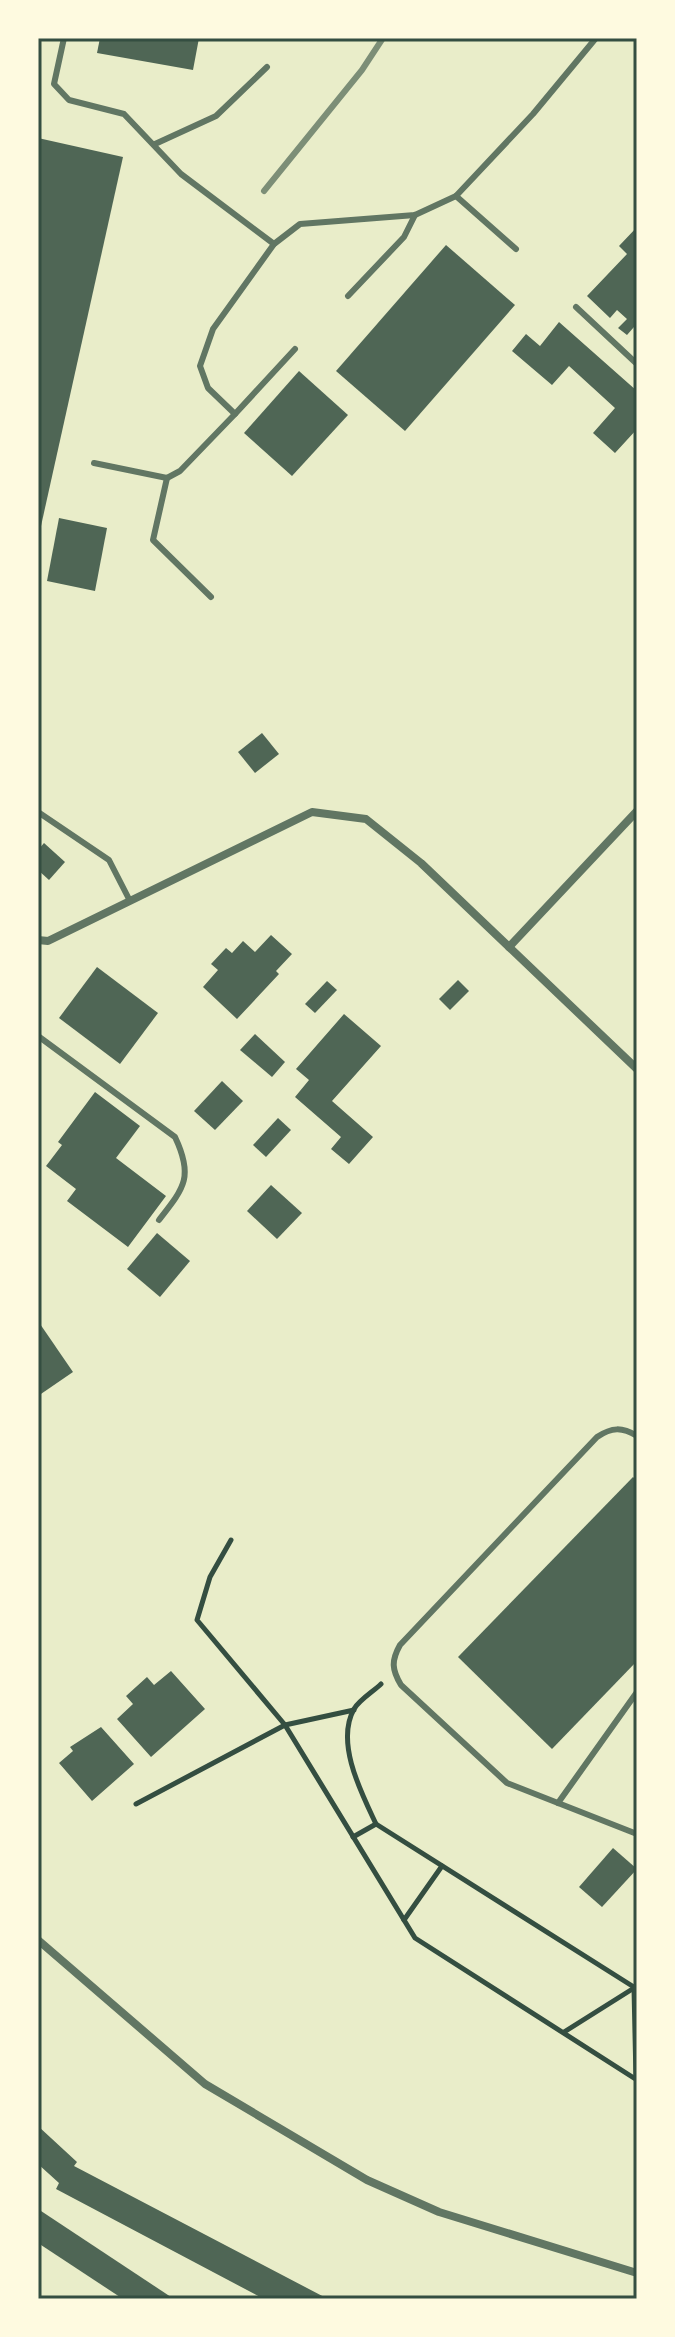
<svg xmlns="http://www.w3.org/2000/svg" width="675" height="2337" font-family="Lato,sans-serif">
<rect width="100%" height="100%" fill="#e9edc9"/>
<g fill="#4f6655">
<path d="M100,38H199L193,70L97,53Z"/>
<path d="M38,138L123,157L39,535L38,534Z"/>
<path d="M637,227V330L634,327L627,335L618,328L627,319L617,310L610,318L587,296L627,254L619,246Z"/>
<path d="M446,245L515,305L405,431L336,371Z"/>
<path d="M559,322L637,391V429L615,453L593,433L615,408L569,366L552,385L512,351L526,334L540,346Z"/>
<path d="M299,371L348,415L292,476L244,433Z"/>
<path d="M59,518L107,528L95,591L47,581Z"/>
<path d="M262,733L279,754L255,773L238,752Z"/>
<path d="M44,843L65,862L49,880L38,870V850Z"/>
<path d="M271,935L292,954L276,971L279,974L237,1019L203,987L218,970L211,964L226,948L232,953L243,941L255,952Z"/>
<path d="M97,967L158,1013L120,1064L59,1018Z"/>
<path d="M458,980L469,991L450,1010L439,999Z"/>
<path d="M327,981L337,990L315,1013L305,1004Z"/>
<path d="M344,1014L381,1046L332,1101L373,1137L349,1164L331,1149L341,1137L295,1097L309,1080L296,1069Z"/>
<path d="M255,1034L285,1062L272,1077L240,1050Z"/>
<path d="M222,1081L243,1101L215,1130L194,1111Z"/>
<path d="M95,1092L140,1126L116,1158L166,1196L128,1247L67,1201L76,1189L46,1166L62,1145L58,1142Z"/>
<path d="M278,1118L291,1130L266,1157L253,1145Z"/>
<path d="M271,1185L302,1213L277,1239L247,1211Z"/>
<path d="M157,1233L190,1261L160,1297L127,1269Z"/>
<path d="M38,1321L73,1372L38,1396Z"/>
<path d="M633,1477L637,1481V1661L552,1749L458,1657Z"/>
<path d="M171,1671L205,1709L151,1757L117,1719L133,1704L126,1696L147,1677L154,1685Z"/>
<path d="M101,1727L134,1764L92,1801L59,1763L73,1751L70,1747Z"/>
<path d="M613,1848L637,1869L602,1907L579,1887Z"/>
<path d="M38,2126L77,2162L74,2166L328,2299H264L56,2189L59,2183L38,2164Z"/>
<path d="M38,2209L174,2299H123L38,2243Z"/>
</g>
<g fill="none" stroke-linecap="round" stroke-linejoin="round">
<g stroke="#344e41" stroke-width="5">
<path d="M231,1540L210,1577L197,1620L285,1725L415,1938L637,2080"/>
<path d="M381,1684C374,1691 359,1700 354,1709C335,1743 362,1794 376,1824L637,1989"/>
<path d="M136,1804L285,1725L354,1710"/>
<path d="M353,1837L376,1824"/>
<path d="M404,1920L442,1866"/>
<path d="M564,2032L634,1988"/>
<path d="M636,2079L634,1988L637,1984"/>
</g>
<g stroke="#617663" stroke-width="6">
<path d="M64,38L54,84L69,100L124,114L181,174L274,244"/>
<path d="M155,144L216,116L267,67"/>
<path d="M456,196L516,249"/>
<path d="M348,296L404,237L415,215"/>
<path d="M576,307L637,364"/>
<path d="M295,349L235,414L208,388L200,366L213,329L274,244L300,224L415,215L456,196L533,114L596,38"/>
<path d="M94,463L167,478L180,471L235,414"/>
<path d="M167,478L153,540L211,597"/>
<path d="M38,812L109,860L130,901"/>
<path d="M38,1036L175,1137C194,1177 184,1188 159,1220"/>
<path d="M637,1436C622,1427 612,1427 597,1437L400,1645C391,1661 392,1670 401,1685L507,1783L637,1834"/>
<path d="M558,1803L637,1692"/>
</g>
<g stroke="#617663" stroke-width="8">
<path d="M38,940L48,941L312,812L366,819L421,863L637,1069"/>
<path d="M509,947L637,811"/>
<path d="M38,1940L205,2084L367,2180L439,2212L637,2273"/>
</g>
<path stroke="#7c8e77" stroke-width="6" d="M264,191L362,70L383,38"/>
</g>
<rect width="675" height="2337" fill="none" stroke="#fefae0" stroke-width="80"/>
<rect x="40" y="40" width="595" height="2257" fill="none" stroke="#344e41" stroke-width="3"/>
</svg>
